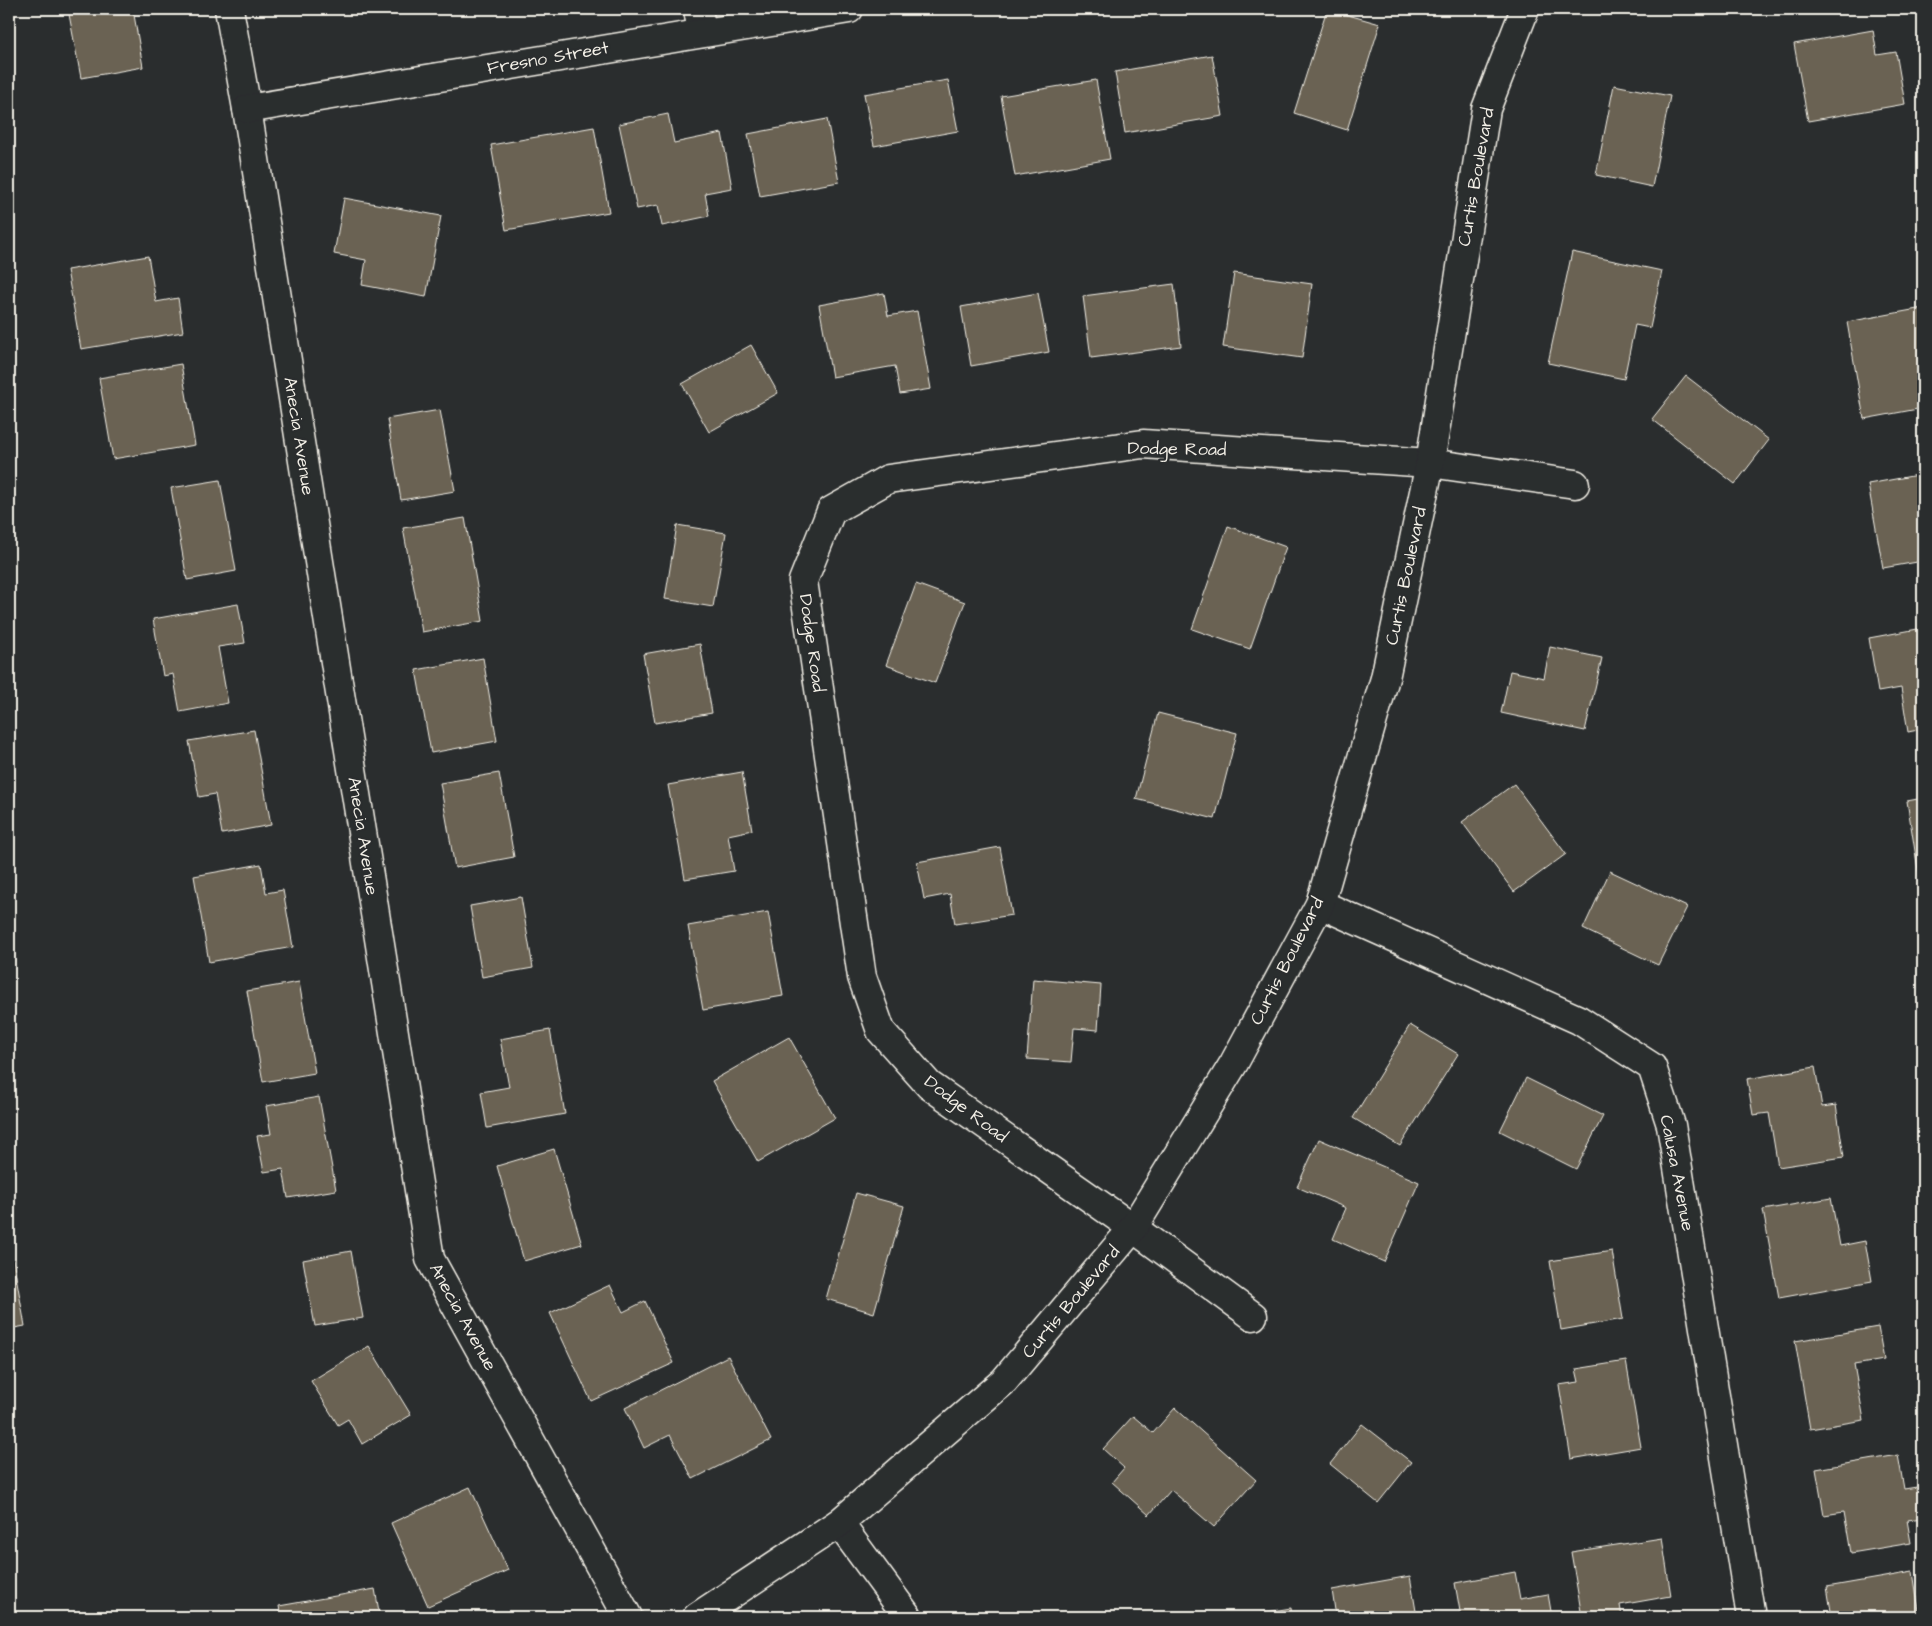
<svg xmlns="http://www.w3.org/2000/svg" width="1932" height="1626" font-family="'Architects Daughter',sans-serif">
<rect width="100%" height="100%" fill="#2a2d2e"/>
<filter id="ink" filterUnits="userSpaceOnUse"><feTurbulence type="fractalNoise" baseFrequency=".02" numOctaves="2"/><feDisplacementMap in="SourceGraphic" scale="10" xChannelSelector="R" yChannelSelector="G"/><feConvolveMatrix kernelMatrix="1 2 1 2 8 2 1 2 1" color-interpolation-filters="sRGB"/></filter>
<g filter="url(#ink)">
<g fill="#6a6252" stroke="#f4f1e8">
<path d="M68,9H133L143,67L81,78Z"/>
<path d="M1327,9L1380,24L1347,130L1294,113Z"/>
<path d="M1873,30L1877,55L1896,52L1905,104L1808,121L1794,44Z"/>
<path d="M1212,55L1223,116L1125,133L1115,72Z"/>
<path d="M948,80L958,131L874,146L864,94Z"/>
<path d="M1096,80L1110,159L1015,176L1001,96Z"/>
<path d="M1614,85L1670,96L1652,187L1596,175Z"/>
<path d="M668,114L674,143L722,133L732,188L705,193L709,216L662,226L658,205L637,209L619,124Z"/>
<path d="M827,119L839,182L760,196L748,134Z"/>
<path d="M594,127L609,212L506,230L491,145Z"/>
<path d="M344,198L441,216L426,297L362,285L366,260L334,254Z"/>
<path d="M1572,252L1662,271L1650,328L1635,325L1624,379L1548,363Z"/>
<path d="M148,256L156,302L178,298L183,332L81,349L67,270Z"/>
<path d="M1234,273L1312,284L1302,358L1223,347Z"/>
<path d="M1174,284L1181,346L1091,358L1083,296Z"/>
<path d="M884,293L888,316L917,311L931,389L900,394L895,366L832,377L819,305Z"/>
<path d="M1038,293L1049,352L971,366L961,307Z"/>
<path d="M1923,308V408L1864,419L1847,322Z"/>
<path d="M751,345L778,393L709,432L682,384Z"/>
<path d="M181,364L195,445L113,459L99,378Z"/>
<path d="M1686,376L1769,440L1735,484L1652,419Z"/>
<path d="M440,410L455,491L401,500L387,419Z"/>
<path d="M1923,474V561L1883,568L1868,484Z"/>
<path d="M220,480L236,571L187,580L171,488Z"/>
<path d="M465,518L483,621L422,632L403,528Z"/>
<path d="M677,525L726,533L713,607L665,599Z"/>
<path d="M1228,526L1286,547L1250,649L1192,629Z"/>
<path d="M916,584L965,602L935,683L886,665Z"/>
<path d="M238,604L245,643L218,647L228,703L180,712L173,674L163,676L153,619Z"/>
<path d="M1923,628V729L1908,732L1901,688L1878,692L1869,638Z"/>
<path d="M700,644L712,713L655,723L643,654Z"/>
<path d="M1550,647L1602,658L1585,731L1501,713L1510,671L1544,678Z"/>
<path d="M483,658L497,741L431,753L416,670Z"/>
<path d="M1158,713L1237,733L1215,819L1136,799Z"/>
<path d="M254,730L271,825L222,834L215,794L199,797L189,741Z"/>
<path d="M742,772L752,830L728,835L734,871L685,879L668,785Z"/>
<path d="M499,773L514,857L455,868L440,783Z"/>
<path d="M1514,784L1566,854L1514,892L1462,822Z"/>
<path d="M1923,798V876H1919L1907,801Z"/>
<path d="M1000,847L1012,915L955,924L950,894L924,899L917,862Z"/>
<path d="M261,864L266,893L283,890L293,947L209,962L194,876Z"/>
<path d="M1610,871L1687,907L1658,965L1583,929Z"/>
<path d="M521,897L533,968L482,977L470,906Z"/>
<path d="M768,912L783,996L703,1010L688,926Z"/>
<path d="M1033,979L1101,985L1098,1030L1074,1028L1071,1062L1027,1059Z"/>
<path d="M299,982L315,1073L263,1082L247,991Z"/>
<path d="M1410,1025L1458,1054L1400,1146L1353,1118Z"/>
<path d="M550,1030L565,1114L487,1128L481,1092L509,1087L500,1039Z"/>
<path d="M789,1037L835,1118L758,1162L712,1081Z"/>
<path d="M1815,1067L1822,1107L1836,1105L1844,1157L1778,1167L1769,1113L1753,1115L1747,1079Z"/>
<path d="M1526,1078L1603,1116L1576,1169L1500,1131Z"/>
<path d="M319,1097L336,1190L288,1198L283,1169L264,1172L257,1136L271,1134L266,1106Z"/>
<path d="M1319,1139L1419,1182L1384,1262L1333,1239L1346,1208L1297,1187Z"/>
<path d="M554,1149L582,1244L524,1261L497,1166Z"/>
<path d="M856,1193L904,1206L874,1313L826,1299Z"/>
<path d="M1831,1198L1840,1246L1865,1241L1872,1281L1779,1298L1763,1210Z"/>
<path d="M9,1237L25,1326L9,1329Z"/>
<path d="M351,1251L363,1318L315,1326L303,1260Z"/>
<path d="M1612,1251L1623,1319L1561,1330L1550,1261Z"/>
<path d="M610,1285L623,1312L645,1301L674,1363L591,1401L550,1313Z"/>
<path d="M1878,1327L1884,1360L1854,1365L1864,1420L1810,1429L1795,1341Z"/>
<path d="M369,1346L411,1415L362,1444L348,1419L338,1425L311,1381Z"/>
<path d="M728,1356L771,1440L693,1479L670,1435L644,1448L625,1408Z"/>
<path d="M1626,1361L1641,1447L1571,1459L1559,1385L1579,1382L1576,1369Z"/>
<path d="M1175,1408L1256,1480L1214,1527L1171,1490L1149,1515L1112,1482L1124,1468L1103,1449L1133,1416L1153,1433Z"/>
<path d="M1362,1424L1411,1462L1378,1503L1330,1464Z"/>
<path d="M1898,1455L1904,1489L1917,1487L1922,1518L1907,1520L1911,1543L1851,1553L1844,1512L1824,1515L1816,1469Z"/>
<path d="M470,1487L508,1570L428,1606L391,1523Z"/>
<path d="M1662,1538L1671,1596L1620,1605L1622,1617H1582L1571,1552Z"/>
<path d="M1515,1572L1520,1599L1548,1594L1552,1617H1461L1455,1583Z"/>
<path d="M1913,1572L1920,1617H1832L1827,1587Z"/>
<path d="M1410,1576L1417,1617H1336L1332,1590Z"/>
<path d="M375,1589L380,1617H281L279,1606Z"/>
<path d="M1291,1608L1292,1617H1237Z"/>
</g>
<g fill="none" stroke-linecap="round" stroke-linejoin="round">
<defs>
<g id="street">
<path d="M229,9L247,109L430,1259L628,1617"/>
<path d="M698,9L702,33"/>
<path d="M247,109L849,9"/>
<path d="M1320,904L1579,1020L1652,1067L1671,1125L1751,1617"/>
<path d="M1253,1316L1133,1228L929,1085L881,1031L862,977L803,581L831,511L888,479L1143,444L1430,463L1575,484"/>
<path d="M839,1523L908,1617"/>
</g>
<path id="secondary" d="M697,1617L839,1523L1004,1381L1133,1228L1234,1063L1320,904L1385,678L1430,463L1486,109L1525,9"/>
</defs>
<use href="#street" stroke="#f4f1e8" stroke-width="31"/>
<use href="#secondary" stroke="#f4f1e8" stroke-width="31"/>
<use href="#street" stroke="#2a2d2e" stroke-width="28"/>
<use href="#secondary" stroke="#2a2d2e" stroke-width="28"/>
</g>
</g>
<g text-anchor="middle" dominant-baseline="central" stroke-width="4.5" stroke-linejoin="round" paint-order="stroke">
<g font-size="18" fill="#f4f1e8" stroke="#2a2d2e">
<text transform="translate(548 58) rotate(-10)">Fresno Street</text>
<text transform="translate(1476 177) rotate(-80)">Curtis Boulevard</text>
<text transform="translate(299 436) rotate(81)">Anecia Avenue</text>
<text transform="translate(1177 449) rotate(1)">Dodge Road</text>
<text transform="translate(1406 576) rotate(-78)">Curtis Boulevard</text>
<text transform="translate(812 643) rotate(82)">Dodge Road</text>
<text transform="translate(363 836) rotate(81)">Anecia Avenue</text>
<text transform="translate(1287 961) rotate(-63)">Curtis Boulevard</text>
<text transform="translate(966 1109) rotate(37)">Dodge Road</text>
<text transform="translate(1677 1173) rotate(79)">Calusa Avenue</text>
<text transform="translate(1071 1302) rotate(-50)">Curtis Boulevard</text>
<text transform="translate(463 1317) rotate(61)">Anecia Avenue</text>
</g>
</g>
<rect width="1932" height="1626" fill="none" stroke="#2a2d2e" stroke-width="30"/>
<rect x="15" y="15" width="1902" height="1596" fill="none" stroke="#f4f1e8" stroke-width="2" filter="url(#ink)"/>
</svg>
